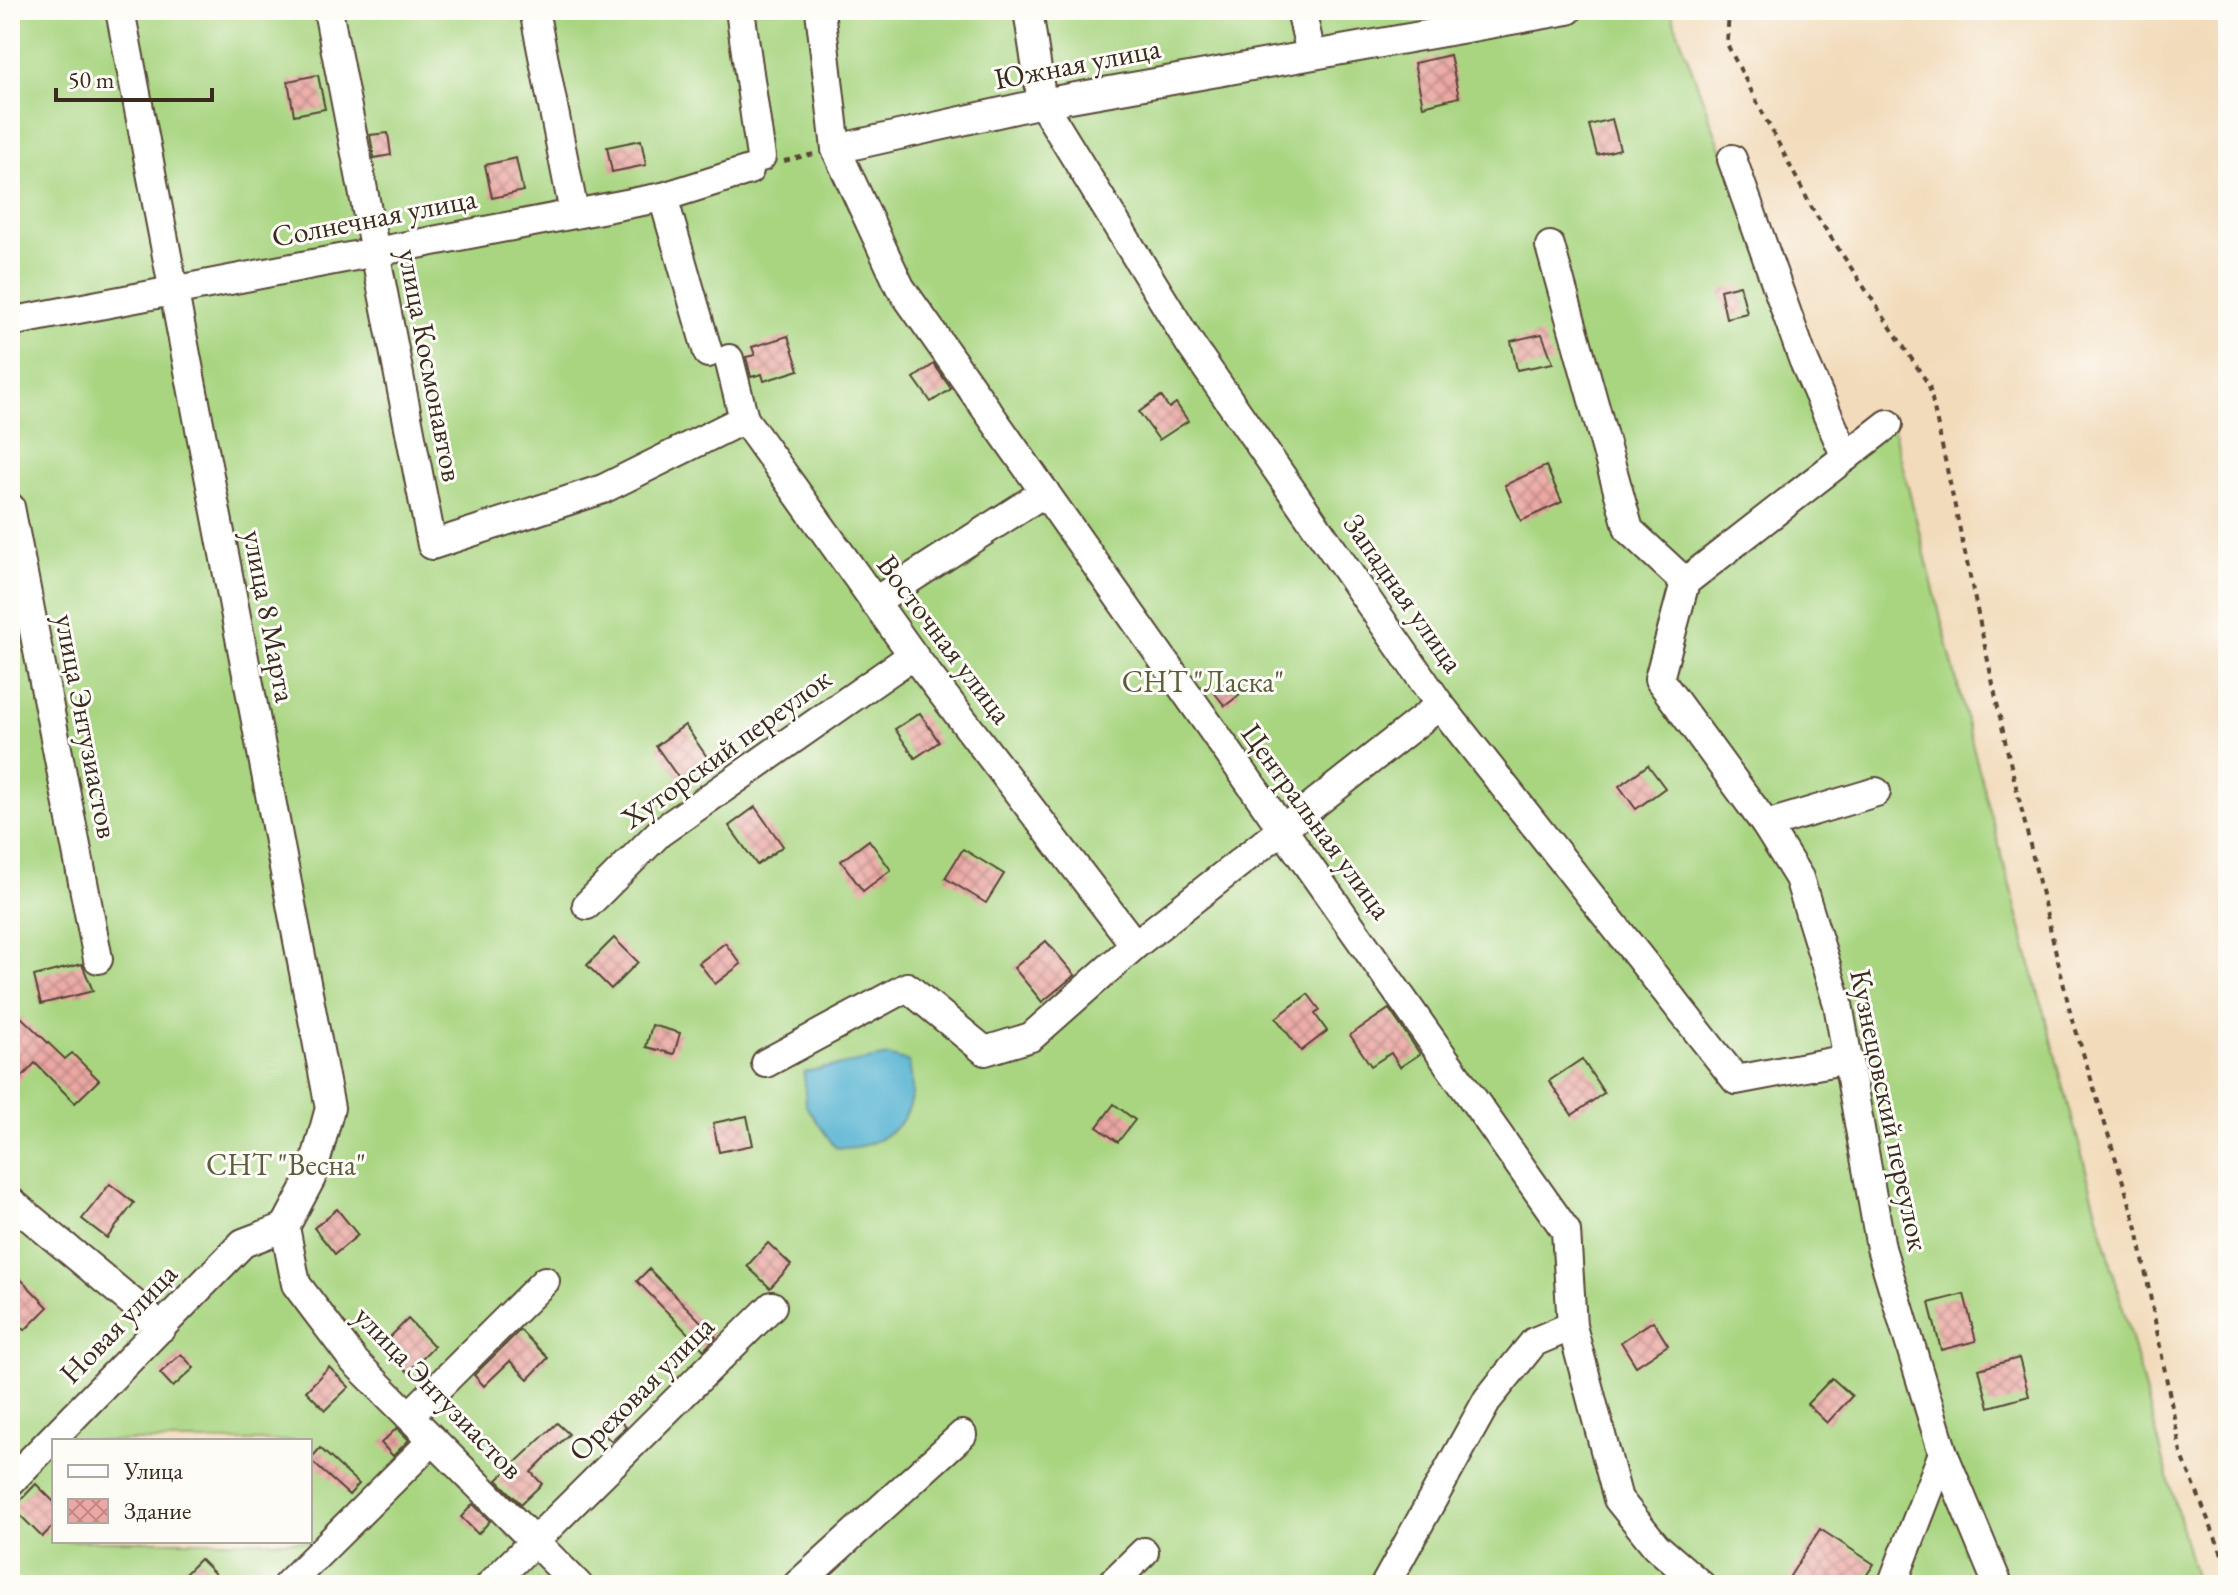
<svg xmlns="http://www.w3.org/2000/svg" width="2238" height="1595" font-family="'EB Garamond',serif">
<defs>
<pattern id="building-cross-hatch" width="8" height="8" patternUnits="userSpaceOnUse" patternTransform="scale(2)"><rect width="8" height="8" fill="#eba7a3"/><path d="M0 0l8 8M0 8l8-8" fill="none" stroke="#c08884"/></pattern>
</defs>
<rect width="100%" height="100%" fill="#fdfcf7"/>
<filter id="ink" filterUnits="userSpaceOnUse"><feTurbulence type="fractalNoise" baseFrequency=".0125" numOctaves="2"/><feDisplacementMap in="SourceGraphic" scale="16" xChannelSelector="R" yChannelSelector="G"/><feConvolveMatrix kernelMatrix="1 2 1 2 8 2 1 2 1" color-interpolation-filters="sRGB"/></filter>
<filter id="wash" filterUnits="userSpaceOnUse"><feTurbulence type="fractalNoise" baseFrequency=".006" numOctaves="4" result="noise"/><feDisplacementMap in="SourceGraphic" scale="32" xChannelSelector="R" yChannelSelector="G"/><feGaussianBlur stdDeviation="1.8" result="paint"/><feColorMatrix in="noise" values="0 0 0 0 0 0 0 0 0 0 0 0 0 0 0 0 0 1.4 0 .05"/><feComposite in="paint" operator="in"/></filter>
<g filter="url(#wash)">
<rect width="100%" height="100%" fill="#f2dbbb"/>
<path fill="#a9d581" stroke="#728050" stroke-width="2" fill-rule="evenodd" d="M10,10H1670L1831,448L1890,415L1980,774L2197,1585H10ZM54,1441H310V1541H54Z"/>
<path fill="#54b3d2" stroke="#486e78" stroke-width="2" d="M888,1056L909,1062C910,1072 913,1084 912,1095C909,1130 866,1153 835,1147L806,1106L804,1072Z"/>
<g id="blocks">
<g fill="url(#building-cross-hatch)">
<path d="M1450,55L1459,97L1423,106L1414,63Z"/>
<path d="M318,75L325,109L294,115L288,81Z"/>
<path d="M1612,119L1620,149L1597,155L1589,125Z"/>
<path d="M388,133L391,155L374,158L370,135Z"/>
<path d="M641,140L646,165L612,172L607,147Z"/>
<path d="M516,158L523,191L492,198L485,165Z"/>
<path d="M1740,285L1747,313L1726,318L1720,290Z"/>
<path d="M1542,334L1553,363L1517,370L1511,341Z"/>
<path d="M788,336L799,370L764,381L762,374L751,377L746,357L755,355L752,347Z"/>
<path d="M934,364L951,389L931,402L914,378Z"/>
<path d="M1161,396L1169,408L1176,403L1188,421L1159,440L1139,412Z"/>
<path d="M1546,466L1562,502L1521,521L1505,485Z"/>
<path d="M1227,680L1239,695L1225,706L1213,691Z"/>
<path d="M920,713L939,742L915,758L895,729Z"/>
<path d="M685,725L709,760L680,780L656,746Z"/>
<path d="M1648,765L1665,788L1636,809L1619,786Z"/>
<path d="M755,807L783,846L757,865L729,826Z"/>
<path d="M869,840L891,870L863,891L841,861Z"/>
<path d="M963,849L1004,874L986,903L945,878Z"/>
<path d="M614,938L638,962L611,989L587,965Z"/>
<path d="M1046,941L1075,975L1042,1002L1014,968Z"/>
<path d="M725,943L741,964L715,984L699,963Z"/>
<path d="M82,964L93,991L41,1004L34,976Z"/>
<path d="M1308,994L1320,1010L1315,1014L1327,1031L1301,1051L1276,1018Z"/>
<path d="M1389,1009L1420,1054L1400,1067L1391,1053L1371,1066L1350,1035Z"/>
<path d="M21,1017L65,1059L72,1053L99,1080L75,1103L35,1063L10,1090V1028Z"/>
<path d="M652,1025L680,1033L674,1054L646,1047Z"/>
<path d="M1582,1059L1604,1093L1572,1115L1549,1081Z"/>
<path d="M1114,1104L1135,1120L1118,1142L1097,1127Z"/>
<path d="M747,1116L753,1145L719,1152L713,1123Z"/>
<path d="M110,1184L134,1203L107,1238L82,1219Z"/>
<path d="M337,1209L358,1235L335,1254L314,1228Z"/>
<path d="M768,1243L791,1265L770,1288L747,1266Z"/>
<path d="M10,1268L48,1307L25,1330L10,1315Z"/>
<path d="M649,1269L716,1337L704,1350L637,1281Z"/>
<path d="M1964,1294L1976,1341L1941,1350L1929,1303Z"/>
<path d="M408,1319L434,1346L408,1372L382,1345Z"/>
<path d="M1653,1321L1668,1345L1636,1366L1621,1342Z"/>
<path d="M520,1330L548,1358L528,1379L510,1361L484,1386L474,1375Z"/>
<path d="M181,1354L194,1368L173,1387L160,1373Z"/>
<path d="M2019,1358L2029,1396L1989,1407L1979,1369Z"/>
<path d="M329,1367L349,1387L325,1410L306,1391Z"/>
<path d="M1832,1378L1852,1396L1827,1423L1807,1404Z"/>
<path d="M611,1412L626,1427L611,1441L596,1427Z"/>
<path d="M557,1423L569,1434L531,1472L542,1484L521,1504L497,1480Z"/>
<path d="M397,1428L409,1440L393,1456L381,1443Z"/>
<path d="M320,1448L359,1484L349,1495L310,1460Z"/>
<path d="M36,1484L54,1502V1525L42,1537L13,1508Z"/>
<path d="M473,1504L490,1521L478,1534L461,1517Z"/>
<path d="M1820,1529L1874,1564L1860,1585H1803L1790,1576Z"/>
<path d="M200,1559L226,1585H174Z"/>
</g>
</g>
</g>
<g filter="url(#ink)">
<use href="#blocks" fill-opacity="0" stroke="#564536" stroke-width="2"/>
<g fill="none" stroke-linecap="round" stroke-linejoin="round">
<defs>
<g id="minor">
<path d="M120,10L330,1108L311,1178L285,1227"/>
<path d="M328,10L432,545L603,489L744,419"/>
<path d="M534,10L574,213"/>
<path d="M740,10L761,157"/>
<path d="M820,10L836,149L900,287L1566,1231L1572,1326L1618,1499L1656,1546L1701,1585"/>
<path d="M1028,10L1042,103L1190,344L1440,705L1736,1080L1848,1059"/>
<path d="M1301,10L1311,54"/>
<path d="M836,149L1042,103L1568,10"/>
<path d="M1732,159L1803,359L1846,457"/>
<path d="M663,197L708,353"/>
<path d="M1550,246L1629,530L1685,582"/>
<path d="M10,322L663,197L749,170"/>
<path d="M729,359L744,419L913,655L1135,945"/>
<path d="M1888,424L1685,582L1659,679L1766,825L1799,878L1838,1004L1881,1248L1943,1453L1998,1585"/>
<path d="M10,507L98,959"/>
<path d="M874,602L1045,492"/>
<path d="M1766,825L1876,792"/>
<path d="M587,905L659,833L913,655"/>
<path d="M766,1063L907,987L985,1051L1031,1037L1135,945L1440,705"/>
<path d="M10,1201L162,1327"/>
<path d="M285,1227L296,1284L354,1361L578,1585"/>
<path d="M409,1416L545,1281"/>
<path d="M10,1482L243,1243L285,1227"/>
<path d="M287,1585L433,1440"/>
<path d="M490,1585L772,1306"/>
<path d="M797,1585L962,1435"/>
<path d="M1110,1585L1144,1552"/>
<path d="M1385,1585L1488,1399L1534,1342L1572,1326"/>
<path d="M1892,1585L1943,1453"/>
</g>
</defs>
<use href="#minor" stroke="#564536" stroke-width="32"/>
<g stroke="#564536" stroke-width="4" stroke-dasharray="6 6" stroke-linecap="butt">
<path d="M1729,10L1727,44L1814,212L1929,385L2006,745L2070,1011L2136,1224L2181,1453L2228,1569"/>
<path d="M784,161L814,154"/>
</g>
<use href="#minor" stroke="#fff" stroke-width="28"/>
</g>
</g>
<g text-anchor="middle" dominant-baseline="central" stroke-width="6" stroke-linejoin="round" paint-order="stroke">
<g font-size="30" fill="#3b2a1e" stroke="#fdfcf7">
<text transform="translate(1077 63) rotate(-11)">Южная улица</text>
<text transform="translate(374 217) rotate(-11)">Солнечная улица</text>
<text transform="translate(431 365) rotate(79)">улица Космонавтов</text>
<text transform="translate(1404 593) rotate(55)">Западная улица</text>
<text transform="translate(270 616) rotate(79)">улица 8 Марта</text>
<text transform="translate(945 639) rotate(53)">Восточная улица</text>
<text transform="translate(87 726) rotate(79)">улица Энтузиастов</text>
<text transform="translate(726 748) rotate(-36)">Хуторский переулок</text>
<text transform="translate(1317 821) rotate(54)">Центральная улица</text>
<text transform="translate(1890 1110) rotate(78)">Кузнецовский переулок</text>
<text transform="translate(118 1323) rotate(-46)">Новая улица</text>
<text transform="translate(641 1388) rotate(-45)">Ореховая улица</text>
<text transform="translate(439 1392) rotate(46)">улица Энтузиастов</text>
</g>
<g font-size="30" fill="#5c5d3c" stroke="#fdfcf7">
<text x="1203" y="681">СНТ "Ласка"</text>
<text x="286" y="1164">СНТ "Весна"</text>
</g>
</g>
<rect width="2238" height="1595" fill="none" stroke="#fdfcf7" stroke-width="40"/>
<rect x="52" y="1439" width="260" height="104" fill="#fdfcf7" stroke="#afa8a0" stroke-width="2"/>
<rect x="68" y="1465" width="40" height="12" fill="#ffffff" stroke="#afa8a0" stroke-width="2"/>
<text x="124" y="1479" font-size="24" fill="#3b2a1e">Улица</text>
<rect x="68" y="1499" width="40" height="24" fill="url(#building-cross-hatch)" stroke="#afa8a0" stroke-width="2"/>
<text x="124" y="1519" font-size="24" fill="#3b2a1e">Здание</text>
<path d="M56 88v12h156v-12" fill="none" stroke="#3b2a1e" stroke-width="4"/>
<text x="68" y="88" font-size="24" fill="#3b2a1e" stroke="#fdfcf7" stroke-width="6" paint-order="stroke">50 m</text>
</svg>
